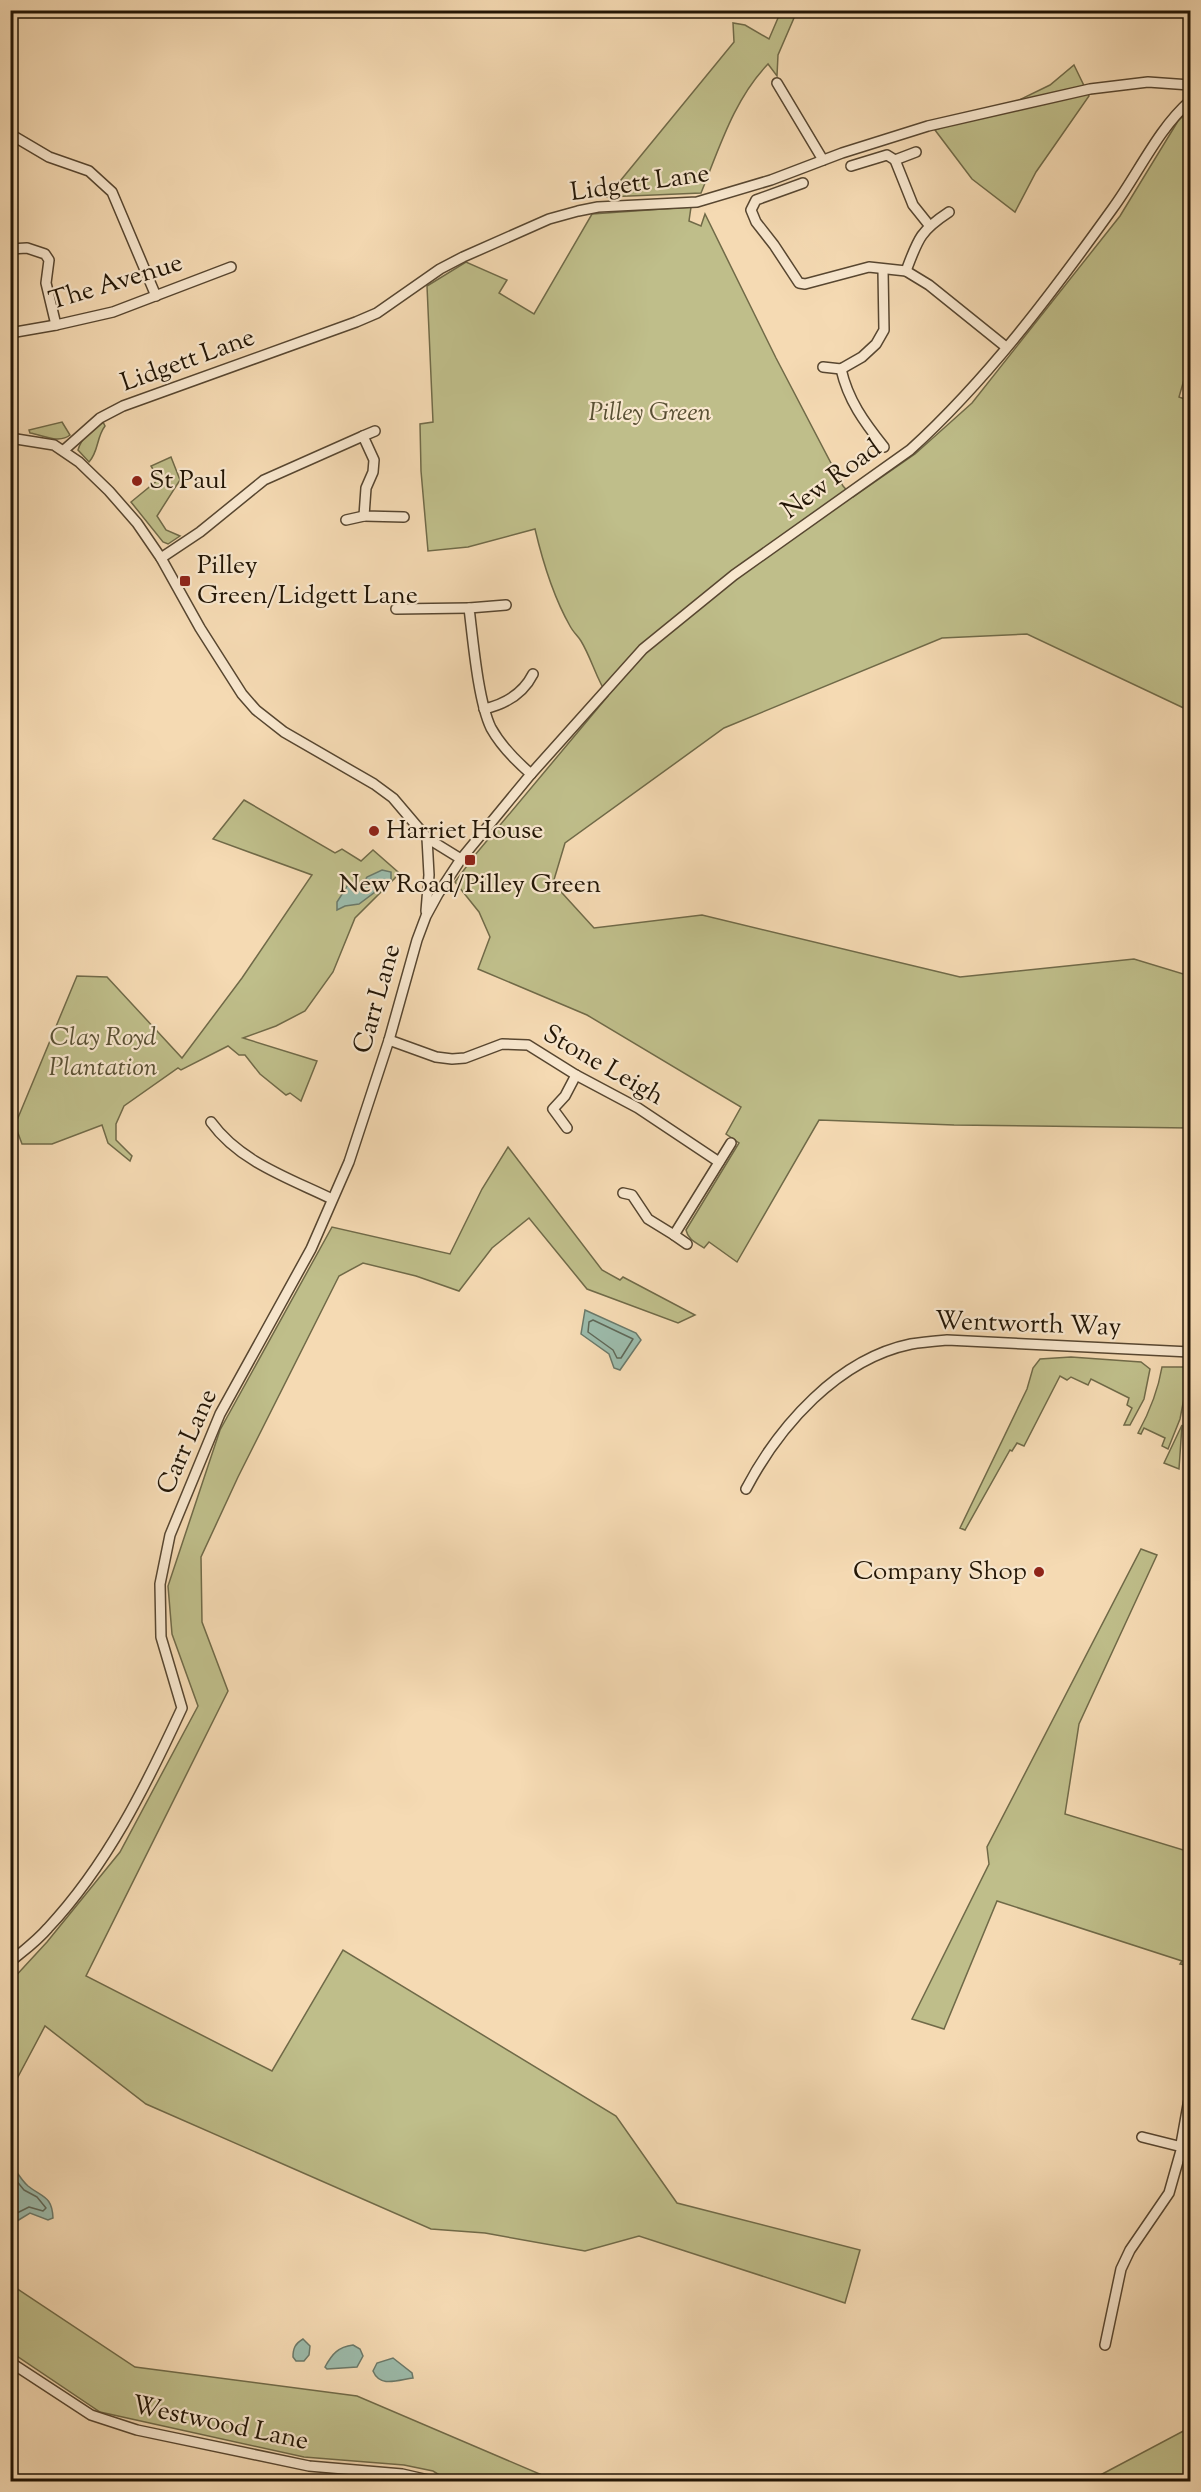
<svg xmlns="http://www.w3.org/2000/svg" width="1201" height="2492" font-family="'Sorts Mill Goudy',serif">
<rect width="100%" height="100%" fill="#f5dab3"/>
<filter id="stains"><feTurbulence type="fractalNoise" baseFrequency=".00333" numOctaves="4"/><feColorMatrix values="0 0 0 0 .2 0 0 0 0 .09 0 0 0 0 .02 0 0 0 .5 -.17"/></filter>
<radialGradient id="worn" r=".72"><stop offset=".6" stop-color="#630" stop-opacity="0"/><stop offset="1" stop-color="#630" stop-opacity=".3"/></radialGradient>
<g fill="#bfbe8a" stroke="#706a48" stroke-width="1.5">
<path d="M781,11H797L778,55L777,76L768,64C734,99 719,149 701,193L607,197L734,42L733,23L745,25L769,39Z"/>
<path d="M1074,65L1089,96L1036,172L1015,212L972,179L935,130L1013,103L1050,85Z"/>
<path d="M1190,109V263L1187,274L1190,276V359L1179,397L1190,401V711L1027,634L942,638L724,728L565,843L553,883L594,928L702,915L960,977L1134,959L1190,976V1128L954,1125L819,1120L737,1262L709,1242L704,1248C697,1243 688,1240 686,1230L739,1143L726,1134L741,1107L587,1015L478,969L490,937L479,912L455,882L475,855L608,696C596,679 592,659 581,641C578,636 573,632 570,626C553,596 543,563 535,529L468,547L428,551L421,471L420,424L433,422L427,286L466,262L507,280L499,293L534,314L592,214L691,207L689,221L701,226L705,214L776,358L843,486L853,497L915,454L972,403L1120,216L1178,121Z"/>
<path d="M62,422L70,435C59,444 43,435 30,433L29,430Z"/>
<path d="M103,422L105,426C96,438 99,451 89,462L78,450C82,436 92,430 103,422Z"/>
<path d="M171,457L180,480L157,516L166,530L180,536L168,544L163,542L131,502L159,479L151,466Z"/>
<path d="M244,800L335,853L342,849L361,861L373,850L398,872L395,878L355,918L333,972L305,1011L276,1026L243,1038L317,1061L301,1101L290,1093L286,1095L260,1074L245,1055H239L228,1046L181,1070L178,1068L124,1106L116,1124V1140L132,1156L130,1161L108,1143L102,1125L52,1144H22L15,1125L77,976L107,977L182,1058L242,978L312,875L213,839Z"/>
<path d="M508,1147L602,1270L620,1280L623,1277L695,1315L678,1323L587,1289L529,1218L492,1248L459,1291L416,1276L363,1263L339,1276L238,1477L201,1557L202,1622L228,1691L86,1976L272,2071L343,1950L616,2116L677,2203L860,2250L845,2303L639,2236L585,2251L485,2233L431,2229L146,2104L45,2026L11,2090V1981L47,1942L120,1852L198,1706L172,1634L168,1586L220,1430L332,1227L450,1254L482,1189Z"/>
<path d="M1071,1357L1141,1362L1150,1369L1144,1399L1130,1425H1124L1132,1408L1127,1405L1129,1398L1091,1379L1088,1385L1071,1377L1067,1380L1060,1376L1024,1446L1017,1443L1012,1451L1010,1450L965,1530L960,1528L1027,1389L1033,1368L1040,1359Z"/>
<path d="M1162,1367H1190L1180,1419L1168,1449L1162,1446L1165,1438L1144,1428L1141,1434L1138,1433C1150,1411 1158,1391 1162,1367Z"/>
<path d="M1182,1425L1179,1469L1164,1463Z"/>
<path d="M1141,1549L1157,1555L1079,1724L1065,1814L1190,1852V1966L1180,1964L1182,1961L997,1901L944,2029L912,2019L989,1864L987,1847Z"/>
<path d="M10,2284L135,2367L357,2396L556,2481H449L433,2471L404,2465L304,2457L100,2412L11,2352Z"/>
<path d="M1189,2428L1190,2481H1089Z"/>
</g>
<g fill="#9cbbab" stroke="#6b7969" stroke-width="1.5">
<path d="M382,870L391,872V880L359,904L345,906L337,910V902L349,883L361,886L367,877Z"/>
<path d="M585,1310L636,1333L641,1340L620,1370L614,1368L609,1354L581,1334Z"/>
<path d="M10,2162C15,2169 21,2180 28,2186C43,2198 52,2196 53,2218L48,2220L30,2213L17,2221L11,2217Z"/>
<path d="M303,2339L310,2346L309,2355L304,2361H296L293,2357C293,2348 295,2344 303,2339Z"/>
<path d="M353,2345L360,2349L363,2356L357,2367L327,2369L325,2367C332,2354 338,2347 353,2345Z"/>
<path d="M393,2358L412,2373L413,2378C398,2380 380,2388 373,2371L377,2363Z"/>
</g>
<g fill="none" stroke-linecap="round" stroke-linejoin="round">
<g stroke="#5f6858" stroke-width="1.5">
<path d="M593,1320L633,1339L621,1358H617L613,1350L588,1332L589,1322Z"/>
<path d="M10,2173L24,2190L37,2197L46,2208L43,2211L29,2207L17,2213H10"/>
</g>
<defs>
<g id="minor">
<path d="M777,83L823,160"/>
<path d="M10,134L49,157L89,171L112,192L156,296"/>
<path d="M916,152L895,160L913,205L929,225"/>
<path d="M851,166L887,155L895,160"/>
<path d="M803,183L756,200L751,210L756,222L774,245L799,283L805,284L869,267L906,271L929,285L1006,347"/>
<path d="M10,249L27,248L45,254L49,260L46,283L56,325"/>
<path d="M906,271C918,239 920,231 949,212"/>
<path d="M10,333L56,325L113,312L231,267"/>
<path d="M823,367L841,369L862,357L876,344L884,330L883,270"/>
<path d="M841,369C848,400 864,422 884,447"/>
<path d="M363,436L375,431"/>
<path d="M10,438L54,445L79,462L109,491L137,523L161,558L200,628L242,694L256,710L284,732L374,784L393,798L427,838L461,859"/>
<path d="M64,450L100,418L123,406L356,322L377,313L440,269L463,257L549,219L578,211L598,207L697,202L771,180L842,153L928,126L1090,89L1148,82L1190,85"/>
<path d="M346,520L364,516"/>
<path d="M161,558L200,532L264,480L363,436L374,460L373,472L366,488L364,516L404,517"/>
<path d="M506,605L469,608C473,640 478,701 491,728C501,746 516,761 531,774"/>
<path d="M396,609L469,608"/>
<path d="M484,709C506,704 523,694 533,674"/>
<path d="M426,911L429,875L427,838"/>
<path d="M389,1040L436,1057L452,1059L465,1058L502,1044L528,1045L576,1075L638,1108L719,1162"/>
<path d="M211,1122C240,1162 289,1178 332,1199"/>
<path d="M567,1128L553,1109L565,1096L576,1075"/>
<path d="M623,1193L632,1195L648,1219L674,1235"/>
<path d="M687,1244L674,1235L731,1143"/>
<path d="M746,1489C779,1426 838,1359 911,1344C922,1342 935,1341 947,1340L1190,1352"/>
<path d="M10,1962C23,1951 37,1941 48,1928C107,1865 146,1786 182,1708L161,1637L160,1584L170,1535L220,1414L311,1249L349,1162L389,1040L417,940L426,916L438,894L461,859L531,774L643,649L734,575L910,450C988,379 1052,293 1113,208C1138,174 1158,129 1190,101"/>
<path d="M1105,2345L1121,2269L1130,2250L1169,2193L1182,2147L1142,2137"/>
<path d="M10,2362L91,2415L137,2430L309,2466L402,2474L437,2482"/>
</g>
<path id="tertiary" d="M1190,2102L1182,2147L1190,2149"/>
</defs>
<use href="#minor" stroke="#574630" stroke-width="12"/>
<use href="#tertiary" stroke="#574630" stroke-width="15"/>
<use href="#minor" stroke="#f8e7ce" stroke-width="9"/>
<use href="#tertiary" stroke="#f8e7ce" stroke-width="12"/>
</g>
<g fill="#8f2418" stroke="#f8e7ce" stroke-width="2">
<circle cx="137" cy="481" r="6"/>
<rect x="179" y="575" width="12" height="12" rx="3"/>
<circle cx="374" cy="831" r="6"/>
<rect x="464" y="854" width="12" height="12" rx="3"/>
<circle cx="1039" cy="1572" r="6"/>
</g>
<g text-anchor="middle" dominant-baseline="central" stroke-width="4.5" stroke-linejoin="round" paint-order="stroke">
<g font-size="26" fill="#221505" stroke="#f8e7ce">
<text transform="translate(640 184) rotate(-8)">Lidgett Lane</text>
<text transform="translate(116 283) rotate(-17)">The Avenue</text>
<text transform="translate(188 361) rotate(-20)">Lidgett Lane</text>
<text transform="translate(832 480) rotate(-36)">New Road</text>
<text transform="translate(378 999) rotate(-74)">Carr Lane</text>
<text transform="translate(603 1066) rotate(30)">Stone Leigh</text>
<text transform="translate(1028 1325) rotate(2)">Wentworth Way</text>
<text transform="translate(188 1442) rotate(-66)">Carr Lane</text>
<text transform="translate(220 2424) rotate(12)">Westwood Lane</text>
</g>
<g font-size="26" font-style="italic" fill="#595034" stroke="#f8e7ce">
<text x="650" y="413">Pilley Green</text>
<text x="103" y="1038">Clay Royd<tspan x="103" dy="30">Plantation</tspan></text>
</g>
<g font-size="26" fill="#221505" stroke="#f8e7ce" text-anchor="start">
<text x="149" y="481">St Paul</text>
<text x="197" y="566">Pilley<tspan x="197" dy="30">Green/Lidgett Lane</tspan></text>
<text x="386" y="831">Harriet House</text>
<text x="470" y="885" text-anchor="middle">New Road/Pilley Green</text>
<text x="1027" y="1572" text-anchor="end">Company Shop</text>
</g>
</g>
<rect width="1201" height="2492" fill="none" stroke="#f5dab3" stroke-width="36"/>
<rect x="12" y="12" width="1177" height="2468" fill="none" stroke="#221505" stroke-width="3"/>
<rect x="18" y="18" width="1165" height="2456" fill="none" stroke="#221505" stroke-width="1.5"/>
<rect width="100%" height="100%" filter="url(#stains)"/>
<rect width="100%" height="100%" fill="url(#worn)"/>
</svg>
